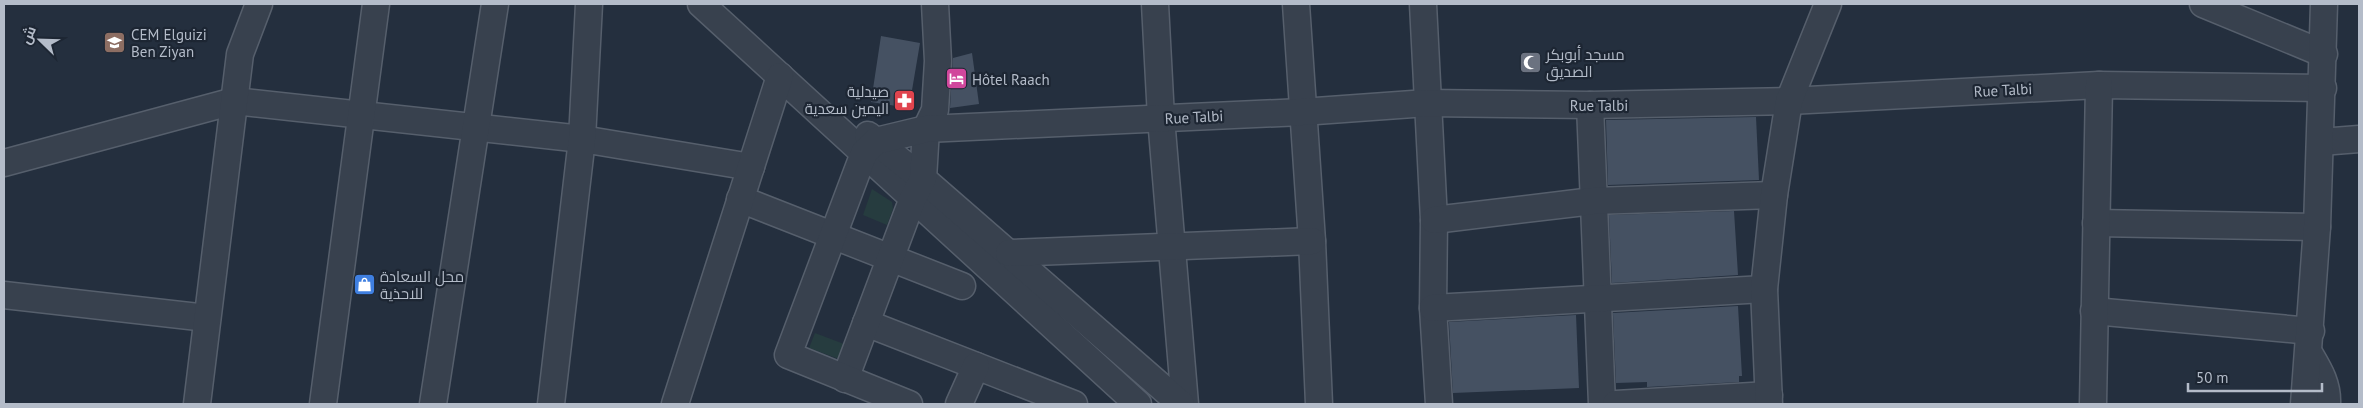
<svg xmlns="http://www.w3.org/2000/svg" width="2363" height="408" font-family="'PT Sans',Cairo,sans-serif">
<rect width="100%" height="100%" fill="#242f3e"/>
<g fill="#263c3f">
<path d="M872,189L892,202L893,209L887,225L863,215Z"/>
<path d="M815,333L844,344L839,359L809,348Z"/>
</g>
<g fill="#455162">
<path d="M881,36L920,43L909,108L871,102Z"/>
<path d="M972,53L979,104L950,108L953,58Z"/>
<path d="M1756,117L1759,180L1608,185L1606,120Z"/>
<path d="M1734,211L1738,275L1612,283L1609,215Z"/>
<path d="M1738,306L1742,376H1739V382L1647,387V382L1616,383L1613,313Z"/>
<path d="M1576,315L1579,388L1453,393L1449,322Z"/>
</g>
<g fill="none" stroke-linecap="round" stroke-linejoin="round">
<defs>
<g id="minor">
<path d="M701,4L1138,404"/>
<path d="M1155,4L1161,118L1185,404"/>
<path d="M1296,4L1312,241L1319,404"/>
<path d="M1423,4L1434,220L1433,308L1439,404"/>
<path d="M2203,4L2324,54"/>
<path d="M1590,105L1602,404"/>
<path d="M868,135L923,179L1181,404"/>
<path d="M2321,142L2359,139"/>
<path d="M4,163L234,101L582,139L751,167"/>
<path d="M740,199L962,286"/>
<path d="M1434,220L1593,201L1774,195"/>
<path d="M2096,223L2317,227"/>
<path d="M1009,253L1312,241"/>
<path d="M4,295L207,318"/>
<path d="M1433,308L1764,289"/>
<path d="M2094,311L2311,331"/>
<path d="M866,323L1074,404"/>
<path d="M2309,353C2319,370 2328,384 2327,404"/>
<path d="M845,379L913,198L923,179L926,129L935,110L938,61L935,4"/>
<path d="M197,404L240,54L259,4"/>
<path d="M323,404L376,4"/>
<path d="M433,404L495,4"/>
<path d="M551,404L582,139L589,4"/>
<path d="M675,404L780,76"/>
<path d="M909,404L788,355L864,153L876,141L926,129L1302,112L1427,103L1590,105L1789,101L2099,85L2323,88"/>
<path d="M959,404L976,366"/>
<path d="M1616,404L1769,395"/>
<path d="M1769,404L1764,289L1774,195L1789,101L1828,4"/>
<path d="M2093,404L2099,85"/>
<path d="M2304,404L2317,227L2324,4"/>
</g>
</defs>
<use href="#minor" stroke="#565f6c" stroke-width="29"/>
<use href="#minor" stroke="#38414e" stroke-width="26"/>
</g>
<defs>
<symbol id="school-square" viewBox="-11 -11 22 22"><rect x="-9" y="-9" width="18" height="18" rx="4" fill="#8d6e63" stroke="#1d2633"/><path d="M0-5L7-2L0 1L-7-2ZM-4 1L0 2.5L4 1V4Q0 6-4 4Z" fill="#fff"/></symbol>
<symbol id="mosque-square" viewBox="-11 -11 22 22"><rect x="-9" y="-9" width="18" height="18" rx="4" fill="#6b7280" stroke="#1d2633"/><path d="M3.5-4.9A6 6 0 1 0 3.5 4.9A5 5 0 1 1 3.5-4.9Z" fill="#fff"/></symbol>
<symbol id="hotel-square" viewBox="-11 -11 22 22"><rect x="-9" y="-9" width="18" height="18" rx="4" fill="#d1479c" stroke="#1d2633"/><path d="M-6-4.5h1.5V1H6V5H4.5V3h-9V5H-6ZM-4 0a1.8 1.8 0 1 1 3.6 0ZM.5 0V-2.5h3Q6-2.5 6 0Z" fill="#fff"/></symbol>
<symbol id="pharmacy-square" viewBox="-11 -11 22 22"><rect x="-9" y="-9" width="18" height="18" rx="4" fill="#e0444e" stroke="#1d2633"/><path d="M-2-6h4v4h4v4h-4v4h-4v-4h-4v-4h4Z" fill="#fff"/></symbol>
<symbol id="shop-square" viewBox="-11 -11 22 22"><rect x="-9" y="-9" width="18" height="18" rx="4" fill="#3f7fe0" stroke="#1d2633"/><path d="M-5-2.5h2.3a2.7 3.5 0 0 1 5.4 0H5L5.5 6h-11ZM-1.5-2.5h3a1.5 2.3 0 0 0-3 0Z" fill="#fff"/></symbol>
</defs>
<g fill-rule="evenodd">
<use href="#school-square" x="102" y="30" width="25" height="25"/>
<use href="#mosque-square" x="1518" y="50" width="25" height="25"/>
<use href="#hotel-square" x="944" y="66" width="25" height="25"/>
<use href="#pharmacy-square" x="892" y="88" width="25" height="25"/>
<use href="#shop-square" x="352" y="272" width="25" height="25"/>
</g>
<g text-anchor="middle" dominant-baseline="central" stroke-width="4.5" stroke-linejoin="round" paint-order="stroke">
<g font-size="15" fill="#b4bcc9" stroke="#1d2633" text-anchor="start">
<text x="131" y="34">CEM Elguizi<tspan x="131" dy="17">Ben Ziyan</tspan></text>
<text x="1546" y="54">مسجد أبوبكر<tspan x="1546" dy="17">الصديق</tspan></text>
<text x="972" y="79">Hôtel Raach</text>
<text x="889" y="91" text-anchor="end">صيدلية<tspan x="889" dy="17">اليمين سعدية</tspan></text>
<text x="380" y="276">محل السعادة<tspan x="380" dy="17">للاحذية</tspan></text>
</g>
<g font-size="15" fill="#b4bcc9" stroke="#1d2633">
<text transform="translate(2003 90) rotate(-3)">Rue Talbi</text>
<text x="1599" y="105">Rue Talbi</text>
<text transform="translate(1194 117) rotate(-3)">Rue Talbi</text>
</g>
</g>
<rect width="2363" height="408" fill="none" stroke="#b4bcc9" stroke-width="10"/>
<g transform="translate(40 40) rotate(293)" stroke="#1d2633" stroke-width="4" paint-order="stroke">
<path d="M0-4L9 19L0 12L-9 19Z" fill="#b4bcc9"/>
<text y="-8" font-size="14" font-weight="bold" text-anchor="middle" fill="#b4bcc9">ش</text>
</g>
<path d="M2188 383v8h134v-8" fill="none" stroke="#b4bcc9" stroke-width="2.5"/>
<text x="2196" y="383" font-size="15" fill="#b4bcc9" stroke="#1d2633" stroke-width="4" paint-order="stroke">50 m</text>
</svg>
